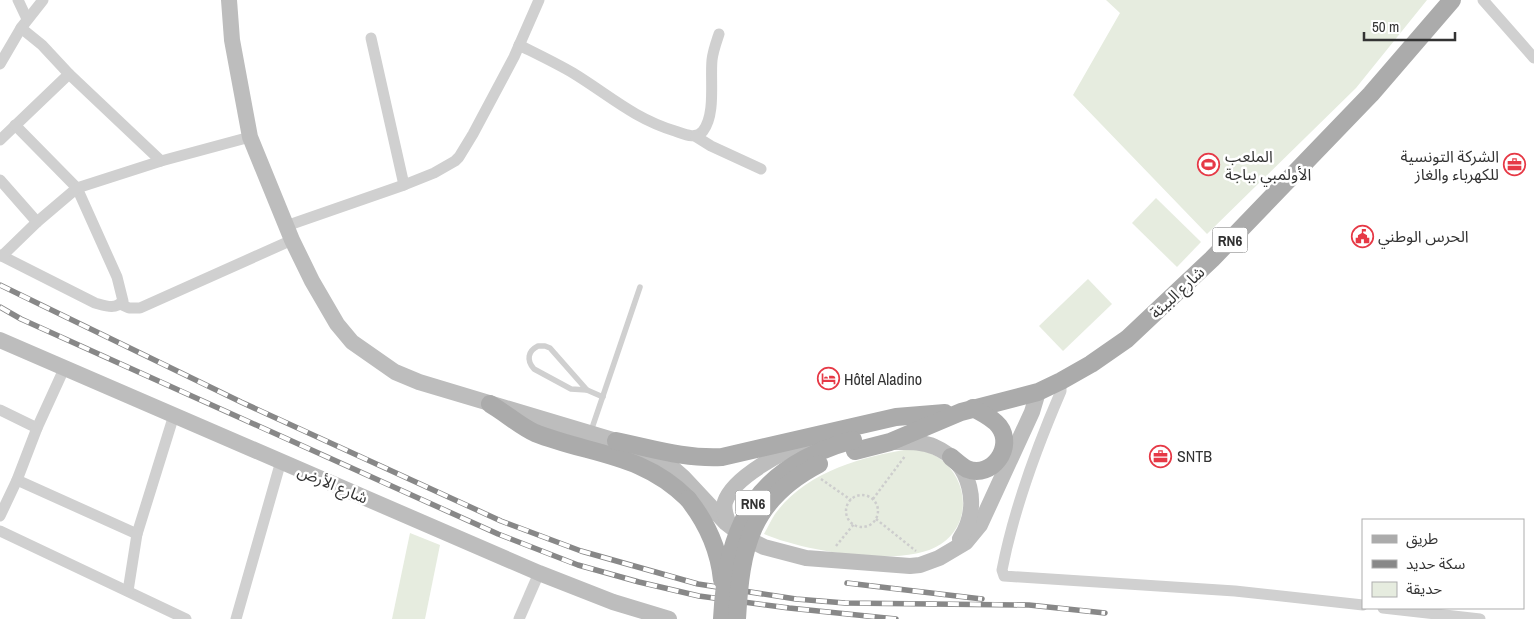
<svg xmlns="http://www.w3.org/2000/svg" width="1534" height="619" font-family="'Archivo Narrow','Noto Sans Arabic',sans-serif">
<rect width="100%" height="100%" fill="#fff"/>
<g fill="#e6ecdf">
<path d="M1106,0H1427L1356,88L1207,234L1073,95L1120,13Z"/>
<path d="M1156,198L1201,242L1177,267L1132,223Z"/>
<path d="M1088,279L1112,304L1063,351L1039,326Z"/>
<path d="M910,449C920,450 931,452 939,458C968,478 973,523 941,544C905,569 803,551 764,534C768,527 771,520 775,514C807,471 861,457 910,449Z"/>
<path d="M410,533L440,545L425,619H392Z"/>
</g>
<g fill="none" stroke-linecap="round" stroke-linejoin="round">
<g stroke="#cdcdcd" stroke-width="2.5" stroke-dasharray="2.5 2.5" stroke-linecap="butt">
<path d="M821,479L851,500"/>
<circle cx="862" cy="511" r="16"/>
<path d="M873,499L905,456"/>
<path d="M876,519L916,551"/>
<path d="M836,546L854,524"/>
</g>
<g stroke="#d0d0d0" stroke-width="5.5">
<path d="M538,346H545L550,348L587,390L571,389L534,369C526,360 528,351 538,346Z"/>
<path d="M587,390L603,397"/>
<path d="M591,431L640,287"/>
</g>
<g stroke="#d0d0d0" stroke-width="11">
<path d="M18,0L27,19"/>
<path d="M43,0L21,28L42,45L69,74L161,161"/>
<path d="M1483,0L1534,58"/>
<path d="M371,38L404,185"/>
<path d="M519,45C537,54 556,63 573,73C609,95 633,118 675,131C684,134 696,140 703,131C716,114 710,80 712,60C713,51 716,43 719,34"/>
<path d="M0,64L21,28"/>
<path d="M695,136L711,146L761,169"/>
<path d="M0,140L69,74"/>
<path d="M0,180L37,222"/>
<path d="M286,226L404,185L434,173L455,161L459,157L473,134L514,57L539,0"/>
<path d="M0,255L95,303C106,306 115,310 123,301L117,277L77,188L15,125"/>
<path d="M2,256L37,222L77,188L161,161L250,137"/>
<path d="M120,304L129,308H140L292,240"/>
<path d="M1061,381V391C1036,449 1014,508 1002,570L1004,576L1235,591L1363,605"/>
<path d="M0,410L37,428"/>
<path d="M17,480L137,534"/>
<path d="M0,516L17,480L37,428L64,369"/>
<path d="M0,531L186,619"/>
<path d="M128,591L137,534L174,415"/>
<path d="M1383,608L1480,619"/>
<path d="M236,619L281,461"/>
<path d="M519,619L539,573"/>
</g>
<g stroke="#bdbdbd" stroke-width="16">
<path d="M229,0L232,40L250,137L292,240L312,281L337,324L352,342L395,372L419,382L616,441L643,451L667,463L683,477L726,523L744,537L764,547L806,558L910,566L920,565L939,558L966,542L980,525L1032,412L1038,392"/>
<path d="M0,340L539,573L613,602L669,619"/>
<path d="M893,442C907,442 922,441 935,447C972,463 981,507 960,539"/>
<path d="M729,524C726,517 723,510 725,502C733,477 785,450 808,442"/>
</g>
<g stroke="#ababab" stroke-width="18">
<path d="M490,404C504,412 521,427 535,433C591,455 642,453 688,499"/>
<path d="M616,441C651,448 685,459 722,457L896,417L945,413"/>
<path d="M855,451L890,442L961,412L1038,392L1061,381L1091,364L1127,339L1212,259L1371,94L1452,0"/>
<path d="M951,457C956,461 961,466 967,469C992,479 1015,447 999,426C993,418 982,413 973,408"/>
</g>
<defs>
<g id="rail">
<path d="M0,285L241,402L501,521L581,551L698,584L796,599L845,603L1029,605L1105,613"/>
<path d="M0,307L21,319L498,534L578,565L639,582L699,596L789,608L896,619"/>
<path d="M847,583L982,599"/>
</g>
</defs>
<use href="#rail" stroke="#888" stroke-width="5.5"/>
<use href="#rail" stroke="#fff" stroke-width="4" stroke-dasharray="11" stroke-linecap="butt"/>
<g stroke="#ababab" stroke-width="18">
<path d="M688,499C707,523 719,549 722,580"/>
<path d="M722,619C727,523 756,467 853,440"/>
<path d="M737,619C741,547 750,500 819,464"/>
</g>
</g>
<defs>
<symbol id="stadium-ring" viewBox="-11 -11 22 22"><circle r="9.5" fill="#fff" stroke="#e63946" stroke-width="1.5"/><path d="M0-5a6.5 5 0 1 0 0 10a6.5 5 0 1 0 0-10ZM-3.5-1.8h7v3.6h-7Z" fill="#e63946"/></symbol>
<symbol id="office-ring" viewBox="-11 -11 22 22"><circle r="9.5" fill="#fff" stroke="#e63946" stroke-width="1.5"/><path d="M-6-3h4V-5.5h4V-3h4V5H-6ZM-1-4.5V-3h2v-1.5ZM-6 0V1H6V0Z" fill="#e63946"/></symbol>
<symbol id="civic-ring" viewBox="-11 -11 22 22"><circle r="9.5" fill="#fff" stroke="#e63946" stroke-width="1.5"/><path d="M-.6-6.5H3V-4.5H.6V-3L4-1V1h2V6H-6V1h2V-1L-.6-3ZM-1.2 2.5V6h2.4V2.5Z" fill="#e63946"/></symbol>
<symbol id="hotel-ring" viewBox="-11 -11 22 22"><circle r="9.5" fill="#fff" stroke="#e63946" stroke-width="1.5"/><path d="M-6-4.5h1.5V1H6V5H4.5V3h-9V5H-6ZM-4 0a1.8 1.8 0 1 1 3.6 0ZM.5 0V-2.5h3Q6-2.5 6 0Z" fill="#e63946"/></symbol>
</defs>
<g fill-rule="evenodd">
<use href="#stadium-ring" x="1196" y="152" width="25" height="25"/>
<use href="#office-ring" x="1502" y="152" width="25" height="25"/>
<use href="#civic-ring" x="1350" y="224" width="25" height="25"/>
<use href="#hotel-ring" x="816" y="366" width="25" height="25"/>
<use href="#office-ring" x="1148" y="444" width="25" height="25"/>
</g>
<g text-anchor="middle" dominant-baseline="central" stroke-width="5" stroke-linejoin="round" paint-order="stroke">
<g fill="#fff" stroke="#707070" stroke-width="1">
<rect x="1212.5" y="227.5" width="35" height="25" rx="4"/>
<rect x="735.5" y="490.5" width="35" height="25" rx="4"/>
</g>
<g font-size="15" font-weight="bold" fill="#333">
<text x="1230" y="240">RN6</text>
<text x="753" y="503">RN6</text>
</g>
<g font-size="16" fill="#333" stroke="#fff" text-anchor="start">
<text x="1225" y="156">الملعب<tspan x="1225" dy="18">الأولمبي بباجة</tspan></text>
<text x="1499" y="156" text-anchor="end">الشركة التونسية<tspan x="1499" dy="18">للكهرباء والغاز</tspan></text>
<text x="1378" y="236">الحرس الوطني</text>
<text x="844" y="379">Hôtel Aladino</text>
<text x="1177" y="456">SNTB</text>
</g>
<g font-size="16" fill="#333" stroke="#fff">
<text transform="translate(1177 292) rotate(-43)">شارع البيئة</text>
<text transform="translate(333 484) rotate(23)">شارع الأرض</text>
</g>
</g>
<rect x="1362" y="519" width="162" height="90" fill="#ffffff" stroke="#adadad"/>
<rect x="1372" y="535" width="25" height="8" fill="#ababab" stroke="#adadad"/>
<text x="1406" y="544" font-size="15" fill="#333333">طريق</text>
<rect x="1372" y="560" width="25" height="8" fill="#888888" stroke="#adadad"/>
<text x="1406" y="569" font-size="15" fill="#333333">سكة حديد</text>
<rect x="1372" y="582" width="25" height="15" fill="#e6ecdf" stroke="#adadad"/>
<text x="1406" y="594" font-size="15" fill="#333333">حديقة</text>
<path d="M1364 32v8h91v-8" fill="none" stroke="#333333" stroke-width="2.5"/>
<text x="1372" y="32" font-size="15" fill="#333333" stroke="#ffffff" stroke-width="4" paint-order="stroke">50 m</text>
</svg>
